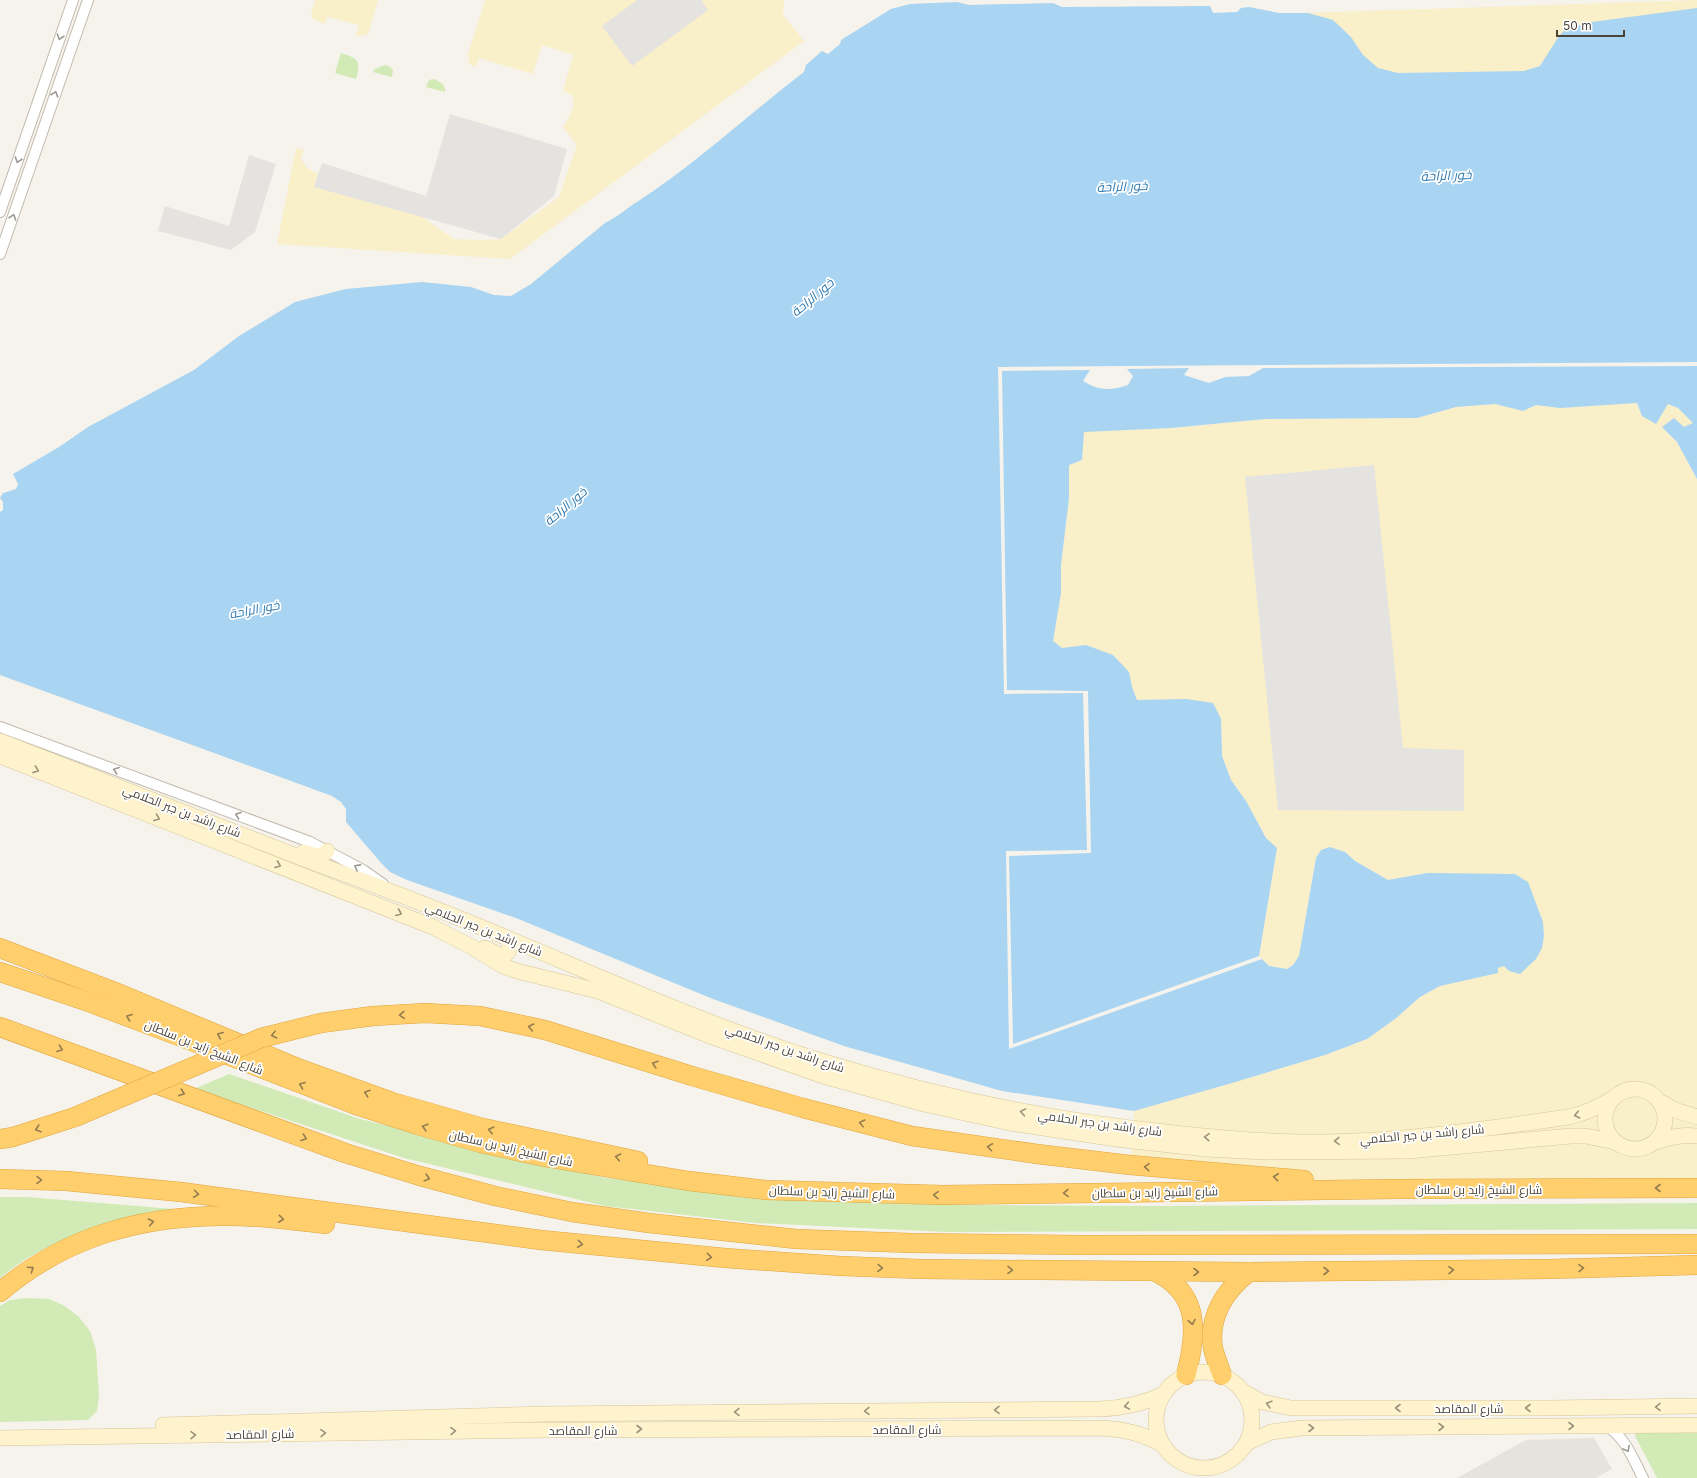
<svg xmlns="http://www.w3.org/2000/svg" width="1697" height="1478" font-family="Inter,Cairo,sans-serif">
<rect width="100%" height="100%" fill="#f6f3ec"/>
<path fill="#e6e2dd" d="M1594,1438L1612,1469L1596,1478H1457L1526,1440Z"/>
<g fill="#d2eab5">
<path d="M341,53C359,59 361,60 356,79L335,73Z"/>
<path d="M385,65L390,67L393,70L392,77L373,72L375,69Z"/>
<path d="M433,79C440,81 446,85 445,92L426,87L429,80Z"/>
<path d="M229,1074L360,1119L606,1178L750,1194L946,1205L1148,1206L1697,1203V1229L947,1232L756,1223L605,1206L404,1158L194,1089Z"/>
<path d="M0,1197H27L186,1210C121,1221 51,1234 0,1278Z"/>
<path d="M27,1298L49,1299L63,1305L78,1316L90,1331L96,1350L99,1395L97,1411L88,1420L0,1422V1306L10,1300Z"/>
<path d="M1697,1425V1478H1657L1635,1436L1638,1428Z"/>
</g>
<g fill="#f9efc9">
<path d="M315,0H378L369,32L366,35L356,36L359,25L327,17L325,24L313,19L311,14Z"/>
<path d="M485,0H784L783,15L804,41L510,259L277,244L296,148L304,150L301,158C305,167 309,170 318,174L315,183L419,215L454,239L482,240L501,239L559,197L577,145L563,127C570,116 576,108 572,95L563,91L573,55L542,45L533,74L479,58L475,68L469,63L468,54Z"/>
<path d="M1697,0V9L1524,72L1398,73L1378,69L1362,55L1332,21L1302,13Z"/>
<path d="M1626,403H1637L1642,416L1668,404L1678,408L1693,423L1684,428L1662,427L1677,442L1697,479V1188L1399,1189L1260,1175L1130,1165L1134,1111L1232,1083L1325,1055L1367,1039L1395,1019L1420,997L1440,986L1498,973V968L1504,966L1509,971L1536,959L1542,948L1544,936L1427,873L1388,880L1355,861L1345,852L1316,858L1299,957L1293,965L1287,969L1269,966L1259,956L1277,848L1266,838L1246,801L1231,780L1222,756L1221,719L1186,699L1137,700L1132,687L1129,672L1086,645L1062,648L1053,641L1061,593V565L1069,498V464L1082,460L1084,431L1171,428L1265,419L1417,418L1456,407L1495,404L1523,411L1536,405L1560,408Z"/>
</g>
<g fill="#e5e3e0">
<path d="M637,0H701L708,10L632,66L602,26Z"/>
<path d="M450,114L567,149L554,196L501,239L314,187L322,163L426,196Z"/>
<path d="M249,155L276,164L255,232L231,250L158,231L165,206L229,226Z"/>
<path d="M1374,465L1403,748L1464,750V811L1278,810L1245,477Z"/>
</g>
<g fill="#a9d4f2">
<path d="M957,2L969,5L1053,3L1062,7L1210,6L1213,13L1237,12L1241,8L1249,7L1279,13H1308L1333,20L1351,37L1363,55L1378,68L1398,73L1524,71L1540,66L1559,36L1567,28L1592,22L1697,8V362L998,367L1004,694L1083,693L1087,850L1006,851L1009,1049L1262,959L1269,966L1287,969L1293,965L1299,956L1316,858L1321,850L1330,847L1345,852L1355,861L1388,880L1427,873L1515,874L1528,882L1543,922L1544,936L1542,948L1536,959L1520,974L1509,971L1504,966L1498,968V973L1440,986L1420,997L1395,1019L1367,1039L1325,1055L1232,1083L1134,1111L1002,1091L844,1046L713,999L516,918L407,880L390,872L382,864L346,822V809L341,802L332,796L0,675V512L3,510V502L0,498L3,493L16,489L18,484L13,474L59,447L88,427L194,370L239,336L295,302L346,289L422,282L471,287L494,295L511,296L531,284L605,223C618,217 628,207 640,200C698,162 749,114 804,72L806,65L822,51L828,54L840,44L841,40L891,9L910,4Z"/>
<path d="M1697,366V479L1677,442L1662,427L1674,418L1684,427L1693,423L1678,408L1668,404L1656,424L1642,416L1637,403L1560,408L1536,405L1523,411L1495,404L1456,407L1417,418L1265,419L1171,428L1084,432L1082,460L1069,465V498L1061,565V593L1053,641L1062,648L1086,645L1113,655L1129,672L1132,687L1137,700L1186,699L1213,703L1221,719L1222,756L1231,780L1246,801L1266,838L1277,848L1259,956L1013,1044L1009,856L1091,853L1088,691L1007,690L1002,371L1090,370L1083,381C1100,391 1110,391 1128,385L1133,376L1127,369L1189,368L1184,375L1209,383L1225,377L1249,376L1263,368Z"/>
</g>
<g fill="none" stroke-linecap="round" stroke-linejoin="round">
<defs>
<g id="street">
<path d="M0,212L73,0"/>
<path d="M0,254L88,0"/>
<path d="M0,727L310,842L363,870L383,884"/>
<path d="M1605,1425C1625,1436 1633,1459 1643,1478"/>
</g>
<g id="secondary">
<path d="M0,741C102,781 205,820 307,860C358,879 410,898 461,919C583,968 702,1025 828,1063C938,1097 1051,1120 1166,1132C1218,1138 1270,1143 1322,1142C1404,1141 1486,1129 1568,1117C1585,1114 1597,1107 1612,1099"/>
<path d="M0,756L433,927L472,947L503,966L517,971L598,991L710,1036L823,1076L924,1104L1010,1123L1116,1139L1206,1149L1264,1152L1408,1151L1571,1136H1586L1615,1142"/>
<path d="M304,852C313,855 320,859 327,851"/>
<path d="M485,948L502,956C511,953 510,947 509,939"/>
<circle cx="1635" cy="1119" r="30"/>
<path d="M1659,1101L1675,1110L1697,1117"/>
<path d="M1656,1142C1670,1137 1682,1134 1697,1136"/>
<circle cx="1204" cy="1420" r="48"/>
<path d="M1244,1392L1262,1402L1291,1408H1550L1697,1406"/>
<path d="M163,1425L546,1414L1100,1409C1123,1408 1143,1404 1164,1394"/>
<path d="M0,1438L547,1430L1099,1428C1123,1429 1143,1433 1164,1446"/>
<path d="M1247,1443L1271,1432L1302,1428L1697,1425"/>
</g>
<g id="highway">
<path d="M0,948L115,992L300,1069L392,1102L483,1128L638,1161"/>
<path d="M0,972L86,1001L176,1035L356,1105L418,1125L481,1143L545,1157L689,1181L766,1190L943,1195L1399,1189L1697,1188"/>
<path d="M0,1027L345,1153L420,1176L495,1196L572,1212L649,1223L796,1239L911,1243L1080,1245L1697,1244"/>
<path d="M692,1076L803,1108L912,1136L1037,1154L1130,1165L1304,1180"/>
<path d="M0,1139L13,1137L75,1117"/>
<path d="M0,1179L66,1181L181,1192L541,1240L725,1258L841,1266L921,1269L1249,1272L1549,1269L1697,1265"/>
<path d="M1154,1271C1201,1293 1197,1333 1186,1375"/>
<path d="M0,1292C64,1238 136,1217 219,1216C254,1215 290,1220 325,1224"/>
<path d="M1222,1375C1219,1366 1215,1357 1213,1348C1208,1317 1225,1290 1249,1272"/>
</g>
</defs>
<use href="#street" stroke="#c2bbae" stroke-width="12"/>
<use href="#secondary" stroke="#d6c79b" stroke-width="16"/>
<use href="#highway" stroke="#e0a43c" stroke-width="20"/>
<use href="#street" stroke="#fff" stroke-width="10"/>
<use href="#secondary" stroke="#fff3cd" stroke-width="15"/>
<use href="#highway" stroke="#ffcf6e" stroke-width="19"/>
<defs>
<path id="highway-bridge" d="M75,1117L261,1038L321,1023L373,1016L425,1013L480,1016L545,1030L692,1076"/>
</defs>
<use href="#highway-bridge" stroke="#e0a43c" stroke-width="20" stroke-linecap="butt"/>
<use href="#highway-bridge" stroke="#ffcf6e" stroke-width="19"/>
</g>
<defs><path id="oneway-chevron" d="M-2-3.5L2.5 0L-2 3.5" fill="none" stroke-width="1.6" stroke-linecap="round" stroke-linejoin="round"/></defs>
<g stroke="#9c9892">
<use href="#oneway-chevron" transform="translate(60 37) rotate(109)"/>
<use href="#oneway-chevron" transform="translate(55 94) rotate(-71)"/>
<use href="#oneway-chevron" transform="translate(18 160) rotate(109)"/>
<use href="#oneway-chevron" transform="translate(13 217) rotate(-71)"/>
<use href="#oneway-chevron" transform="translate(116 770) rotate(-160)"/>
<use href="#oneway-chevron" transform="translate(238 815) rotate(-160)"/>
<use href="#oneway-chevron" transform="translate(357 867) rotate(-151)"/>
<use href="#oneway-chevron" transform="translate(1627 1449) rotate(61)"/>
</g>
<g stroke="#9c937c">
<use href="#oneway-chevron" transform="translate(36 770) rotate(21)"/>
<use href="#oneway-chevron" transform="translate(157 818) rotate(21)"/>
<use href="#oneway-chevron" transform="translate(278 865) rotate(21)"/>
<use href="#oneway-chevron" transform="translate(399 913) rotate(23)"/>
<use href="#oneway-chevron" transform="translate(1023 1112) rotate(-170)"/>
<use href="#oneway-chevron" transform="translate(1577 1115) rotate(167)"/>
<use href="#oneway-chevron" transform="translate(1207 1137) rotate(-176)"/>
<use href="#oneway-chevron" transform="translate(1337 1141) rotate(178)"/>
<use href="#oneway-chevron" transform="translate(1269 1404) rotate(-163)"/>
<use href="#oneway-chevron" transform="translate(1127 1406) rotate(170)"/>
<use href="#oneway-chevron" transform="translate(1658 1407) rotate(179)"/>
<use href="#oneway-chevron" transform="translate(1398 1408) rotate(-180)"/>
<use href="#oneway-chevron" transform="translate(1528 1408) rotate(180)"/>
<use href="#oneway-chevron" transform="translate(997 1410) rotate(179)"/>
<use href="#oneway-chevron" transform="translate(867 1411) rotate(179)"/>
<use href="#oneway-chevron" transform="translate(737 1412) rotate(179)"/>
<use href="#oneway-chevron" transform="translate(1571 1426)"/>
<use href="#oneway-chevron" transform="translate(1441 1427)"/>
<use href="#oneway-chevron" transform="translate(1311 1428)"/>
<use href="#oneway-chevron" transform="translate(639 1429)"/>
<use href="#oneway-chevron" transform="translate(453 1431) rotate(-1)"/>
<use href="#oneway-chevron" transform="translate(323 1433) rotate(-1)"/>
<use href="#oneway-chevron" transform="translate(193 1435) rotate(-1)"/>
</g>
<g stroke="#937c4e">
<use href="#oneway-chevron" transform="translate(402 1015) rotate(177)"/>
<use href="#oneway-chevron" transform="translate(129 1017) rotate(-160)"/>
<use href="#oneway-chevron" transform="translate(531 1027) rotate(-168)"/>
<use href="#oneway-chevron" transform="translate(220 1035) rotate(-157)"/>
<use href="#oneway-chevron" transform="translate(274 1035) rotate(166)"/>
<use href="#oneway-chevron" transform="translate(60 1049) rotate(20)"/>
<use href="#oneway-chevron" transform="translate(655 1064) rotate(-163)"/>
<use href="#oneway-chevron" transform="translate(302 1085) rotate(-159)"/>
<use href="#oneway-chevron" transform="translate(182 1093) rotate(20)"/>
<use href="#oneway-chevron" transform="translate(367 1093) rotate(-161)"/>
<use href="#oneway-chevron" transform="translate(862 1123) rotate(-166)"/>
<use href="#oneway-chevron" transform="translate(425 1127) rotate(-164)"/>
<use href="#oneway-chevron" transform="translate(38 1129) rotate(163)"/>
<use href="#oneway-chevron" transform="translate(491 1130) rotate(-167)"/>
<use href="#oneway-chevron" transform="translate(304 1138) rotate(20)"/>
<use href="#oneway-chevron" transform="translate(990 1147) rotate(-172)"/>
<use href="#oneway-chevron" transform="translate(618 1157) rotate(-168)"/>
<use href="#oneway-chevron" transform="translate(1147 1167) rotate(-176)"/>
<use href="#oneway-chevron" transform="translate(1276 1177) rotate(-174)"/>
<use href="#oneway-chevron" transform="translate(427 1178) rotate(15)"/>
<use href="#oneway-chevron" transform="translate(39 1180) rotate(1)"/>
<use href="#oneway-chevron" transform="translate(1658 1188) rotate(180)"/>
<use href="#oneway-chevron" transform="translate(1066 1193) rotate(179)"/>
<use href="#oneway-chevron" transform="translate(196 1194) rotate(8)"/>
<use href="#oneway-chevron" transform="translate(936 1195) rotate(-178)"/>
<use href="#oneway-chevron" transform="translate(281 1219) rotate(6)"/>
<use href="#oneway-chevron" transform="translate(151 1222) rotate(-11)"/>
<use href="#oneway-chevron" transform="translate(580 1244) rotate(6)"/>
<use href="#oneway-chevron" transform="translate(709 1257) rotate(5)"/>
<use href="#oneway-chevron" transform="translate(880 1268) rotate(2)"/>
<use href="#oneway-chevron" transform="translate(1581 1268) rotate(-2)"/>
<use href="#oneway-chevron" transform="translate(31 1269) rotate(-34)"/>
<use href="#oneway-chevron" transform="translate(1010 1270) rotate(1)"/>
<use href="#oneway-chevron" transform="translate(1451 1270) rotate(-1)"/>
<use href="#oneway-chevron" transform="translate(1326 1271)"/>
<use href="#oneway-chevron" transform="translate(1196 1272)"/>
<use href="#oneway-chevron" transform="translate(1192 1322) rotate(80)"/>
</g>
<g text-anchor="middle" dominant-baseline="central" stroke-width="3.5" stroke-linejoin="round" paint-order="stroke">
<g font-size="12" fill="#4b4439" stroke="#fff">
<text transform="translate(182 811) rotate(21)">شارع راشد بن جبر الحلامي</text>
<text transform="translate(484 929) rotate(22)">شارع راشد بن جبر الحلامي</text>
<text transform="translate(204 1047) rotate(22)">شارع الشيخ زايد بن سلطان</text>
<text transform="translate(785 1048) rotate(19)">شارع راشد بن جبر الحلامي</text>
<text transform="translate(1100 1123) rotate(8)">شارع راشد بن جبر الحلامي</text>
<text transform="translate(1422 1134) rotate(-5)">شارع راشد بن جبر الحلامي</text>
<text transform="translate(511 1148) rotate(13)">شارع الشيخ زايد بن سلطان</text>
<text x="1479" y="1189">شارع الشيخ زايد بن سلطان</text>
<text transform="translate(832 1192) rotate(2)">شارع الشيخ زايد بن سلطان</text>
<text transform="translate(1155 1192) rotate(-1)">شارع الشيخ زايد بن سلطان</text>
<text x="1469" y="1408">شارع المقاصد</text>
<text x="907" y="1429">شارع المقاصد</text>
<text x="583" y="1430">شارع المقاصد</text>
<text transform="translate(260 1434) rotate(-1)">شارع المقاصد</text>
</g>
<g font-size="13" font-style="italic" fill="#2e7ab2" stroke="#fff">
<text transform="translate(1446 175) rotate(-2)">خور الراحة</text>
<text transform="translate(1122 186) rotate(-2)">خور الراحة</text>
<text transform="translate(812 297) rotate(-40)">خور الراحة</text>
<text transform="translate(565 506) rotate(-40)">خور الراحة</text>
<text transform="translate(254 609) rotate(-11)">خور الراحة</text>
</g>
</g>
<path d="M1557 30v6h67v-6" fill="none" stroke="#4b4439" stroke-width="2"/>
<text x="1563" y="30" font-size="12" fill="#4b4439" stroke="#ffffff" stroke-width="3" paint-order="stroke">50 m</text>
</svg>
